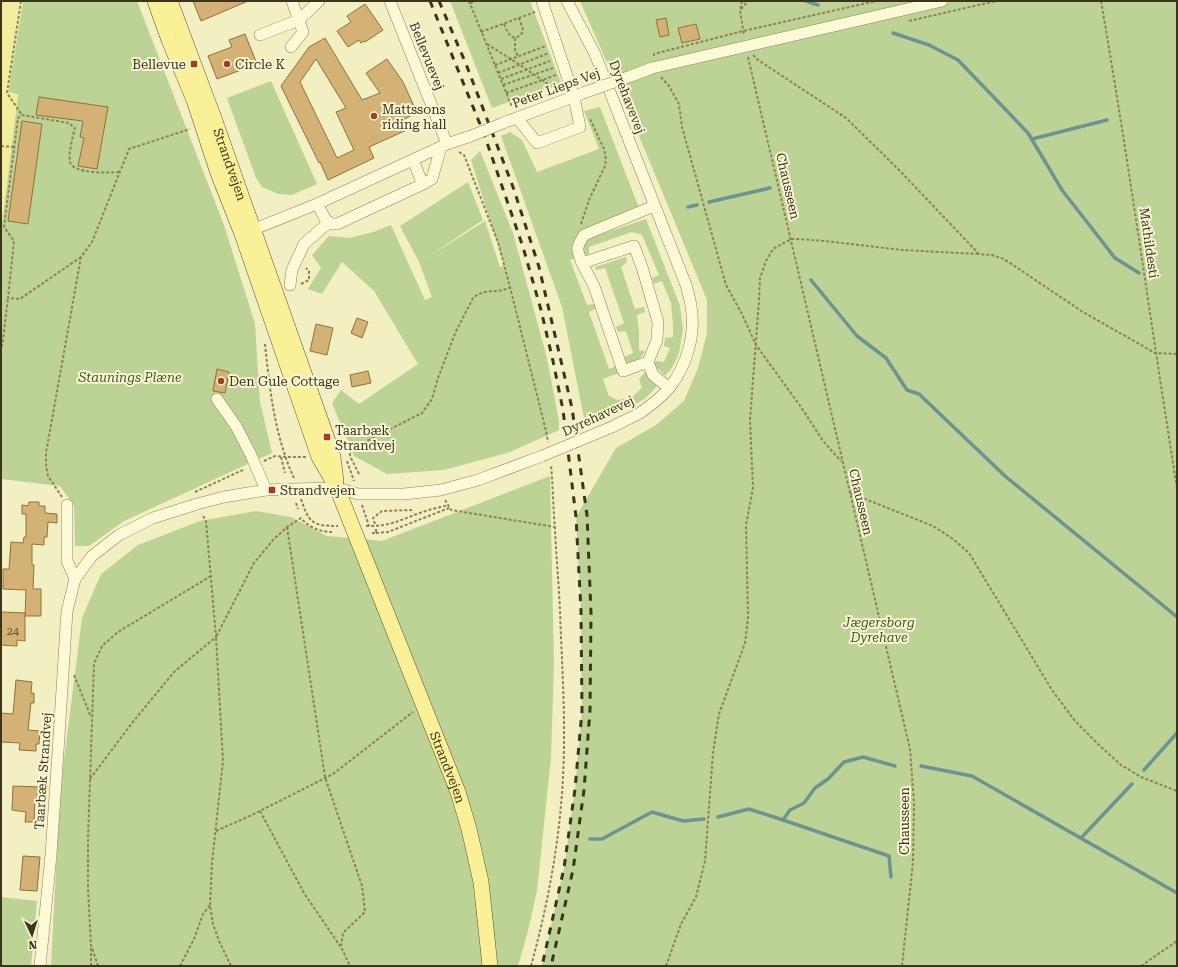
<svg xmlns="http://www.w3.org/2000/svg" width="1178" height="967" font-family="'Roboto Serif',serif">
<rect width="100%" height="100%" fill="#f2efc2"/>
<g fill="#bdd295">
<path d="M23,1H137L224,225L255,324L260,402L272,453L124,521L89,546H75L74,506L60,486L1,479V231L18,95L8,93Z"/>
<path d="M450,1H530L561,83L492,108Z"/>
<path d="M580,1H1177V966H542L564,868L575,789L582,711L581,611L576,517L616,448L656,425L684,401L698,368L707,333V300L637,131Z"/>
<path d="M271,81L317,184L292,195L278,194L262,187L256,178L227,98Z"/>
<path d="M600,107L639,208L581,233L575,258L570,260L587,305L594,304L595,309L589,312L609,369L616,366L619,373L603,379L609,396L618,400L632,397L642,388L639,379L645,372L658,384C642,409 612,413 584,418L562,307L501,136L510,132L522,140L537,172L599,149L584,111Z"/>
<path d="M480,151L513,233L547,358L559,421V430L510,452L444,470L387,474L354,456L332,403L341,390L359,404L418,364L374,291L342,262L322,294L308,289L321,268L312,255L329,236L350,238L373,232L391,225L425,300L432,297L419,262L400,226L468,182L483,220L423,260L485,221L500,267L504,265L471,160Z"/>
<path d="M646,219L680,306L683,329L679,353L672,368L665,376L654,365L656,361L664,362L670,348L664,346L665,338L673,337V324L671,303L662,281L654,284L652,278L659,275L642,235L632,232L589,247V255L584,254L582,247L587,239Z"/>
<path d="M626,257L627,262L621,267L635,309L644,307L645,312L637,315L639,331V350L645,351C642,358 635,362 627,363L624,357L633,353L626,331L618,332L616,327L624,323L605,268L596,270L595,267Z"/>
<path d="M550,476L554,664L551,758L537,891L528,931L518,966H51L60,791L82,618L101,574L138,545L200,521L256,511L291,517L327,536L382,541Z"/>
<path d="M1,897L37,901L31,966H1Z"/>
</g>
<path fill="#f1ed9d" d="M1,1H23L8,92L18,94L1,231Z"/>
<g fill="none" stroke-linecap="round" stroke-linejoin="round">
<g stroke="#6b9493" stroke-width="3.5">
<path d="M806,1L818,5"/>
<path d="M893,33L929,45L958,60L1028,133L1062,190L1115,258L1139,273"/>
<path d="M1032,139L1107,120"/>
<path d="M709,202L770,188"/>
<path d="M688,207L697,205"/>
<path d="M811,280L857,336L886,358L907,390L919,394L1005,476L1177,617"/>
<path d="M921,766L972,776L1177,893"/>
<path d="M1144,770L1177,733"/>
<path d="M718,817L749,809L783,820L790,810L804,803L815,788L828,779L844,762L863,757L895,766"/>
<path d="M783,820L889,856L891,877"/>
<path d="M1081,838L1132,784"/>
<path d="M590,839H602L652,812L683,821L704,819"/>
</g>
</g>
<g fill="#d4b275" stroke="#90703b" fill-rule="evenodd">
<path d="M193,1H248L201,21Z"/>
<path d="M365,4L383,30L365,42L364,41L361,43L359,40L348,47L337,31L351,22L347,16Z"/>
<path d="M666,18L669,35L660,37L656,20Z"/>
<path d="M696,24L700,39L682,43L678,28Z"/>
<path d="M245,34L257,64L217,79L208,56L232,47L229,40Z"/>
<path d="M325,38L362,100L380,93L366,73L387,59L403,82L417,113L404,119L409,129L369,147L374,158L328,180L320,162L319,163L281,86L309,47ZM316,59L346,108L336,112L354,150L337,158L300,82Z"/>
<path d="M39,97L108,107L97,169L78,166L84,138L80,137L83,121L36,115Z"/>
<path d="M22,121L42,124L28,224L8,221Z"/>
<path d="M357,318L368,322L362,338L351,333Z"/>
<path d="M316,324L333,328L327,355L310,351Z"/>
<path d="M217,369L229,372L225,393L213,391Z"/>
<path d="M368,371L371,383L352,387L350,375Z"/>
<path d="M29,502H39V506H45V513L57,514V523L48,522L47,537H44V545L32,544V565H34L33,589H41V616H25L26,590L3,589V569H9L11,542L23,543L24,537H26V514H22V505L28,506Z"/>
<path d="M1,612L25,613V641L17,640V646L1,645Z"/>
<path d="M16,680L32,682L31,693H34V703H31L28,730L40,731L39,744H36V751L19,750L20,743L1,742V713L13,714Z"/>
<path d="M13,786L41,787L40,799L35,798L34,822H25L26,812L12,810Z"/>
<path d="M23,856L40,857L37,891L20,890Z"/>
</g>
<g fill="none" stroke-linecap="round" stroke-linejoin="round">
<defs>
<g id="minor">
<path d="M390,1L447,144"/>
<path d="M567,1L595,54L686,285C688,292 690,299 691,306C696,334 687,365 670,387C662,397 650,406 640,413C631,418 621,422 612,427"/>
<path d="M260,35L299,20L319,1"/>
<path d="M291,47L303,32L292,1"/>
<path d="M631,76L652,68L942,1"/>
<path d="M517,118L537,143L580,127L574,97L542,1"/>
<path d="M503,123L581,94"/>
<path d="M421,185L432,179L441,147"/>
<path d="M317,204L326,220L330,224H337L421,185V180L413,160"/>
<path d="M247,232L317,204L447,144L471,136"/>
<path d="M582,263C576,248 576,248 584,235L654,206"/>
<path d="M290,285L292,270L304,244L329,222"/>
<path d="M648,362L623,371L594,286L582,263L634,246L642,267L658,322L657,340L648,362L653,375L669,388"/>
<path d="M217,399L236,426L251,455L266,490"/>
<path d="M67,505V561L75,579"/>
<path d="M40,966L51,855L58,752L67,611L75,579L92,556L119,535L153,518L197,504L224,497L266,490L291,489L337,488L358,494H404L441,490L478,480L542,456"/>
</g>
<g id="major">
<path id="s1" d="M155,1L169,40L194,100L218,173L242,234L319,457L337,488L458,792L469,829L481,882L490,966"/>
<path id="s2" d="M170,1L215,121L330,447L333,457L336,481"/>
</g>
</defs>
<use href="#minor" stroke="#8f8157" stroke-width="12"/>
<use href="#major" stroke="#5c4d2c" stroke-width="16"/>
<g stroke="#8f8157" stroke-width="2" stroke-dasharray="3 2" stroke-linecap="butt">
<path d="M21,1L7,93L22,115"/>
<path d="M469,1L512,107"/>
<path d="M742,1L740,10L744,35"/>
<path d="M1101,1C1129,163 1151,326 1177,488"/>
<path d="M470,3L476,1"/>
<path d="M741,9L748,1"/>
<path d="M909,21L996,1"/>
<path d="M504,24C506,29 511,42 519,36C521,35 522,33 523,31C523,27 520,22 519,18"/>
<path d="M481,32L535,12"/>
<path d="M515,38V50L518,57"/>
<path d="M487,44L520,65L558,91"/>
<path d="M753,55L758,60L846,118L900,171L979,254L992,255L1004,259L1083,312L1155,353L1177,354"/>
<path d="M654,56V54L743,31L876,1"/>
<path d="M748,57L910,749L914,803L913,862L902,966"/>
<path d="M495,65L546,46"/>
<path d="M498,73L549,53"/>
<path d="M661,77L669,86L679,104L682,127L726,285L742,314L756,345L801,407L823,441L841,461"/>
<path d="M501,79L550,61"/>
<path d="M503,85L553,68"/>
<path d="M506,93L556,75"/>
<path d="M1,146L14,147"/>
<path d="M459,152L464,155L498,242L510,287L546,431L548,442"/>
<path d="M581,224L589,200L605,166L606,159L604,149L590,119"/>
<path d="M81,257L20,299L8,298L14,241L4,227L18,118L22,115L69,123L75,128C73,136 68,154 70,162C73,174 109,173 119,172"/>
<path d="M301,284L309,280V271L306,268"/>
<path d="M265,344C269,382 273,422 286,458C288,465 291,471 294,478"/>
<path d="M2,347L8,298"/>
<path d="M281,457L285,473"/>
<path d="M264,461L275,456L285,457H307"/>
<path d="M347,461L354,481"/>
<path d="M359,474L350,456V452L359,445L422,413L432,399L438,378L456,331L473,298C486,287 497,295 510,287"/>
<path d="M195,492L245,469"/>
<path d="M850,493L933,526L953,539L969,553L1052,690L1075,721L1100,746L1121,765L1141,777L1177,791"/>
<path d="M62,497L48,476L46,465V453L81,257L92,242L129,149L190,129"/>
<path d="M301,499C309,523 312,526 338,526"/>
<path d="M445,500L451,510L555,527"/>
<path d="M296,503L298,509"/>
<path d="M362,505L369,526"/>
<path d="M375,524L373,518L382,511L411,510L413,513"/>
<path d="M366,526C393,527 405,517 429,510C435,508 442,507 448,505"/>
<path d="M287,527L325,777L362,886L365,912L343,933L341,947L350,966"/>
<path d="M372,533H376V529"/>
<path d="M376,533L388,532L449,508"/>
<path d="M74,675L91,717"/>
<path d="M90,779L132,723L174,672L216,637L206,521L202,514"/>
<path d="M260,811L304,893L340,946"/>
<path d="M216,831L254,814L333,774L413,712"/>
<path d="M91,966V947"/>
<path d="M98,966L91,945L88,888V839L94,664L102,646L118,632L211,576"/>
<path d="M180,966L194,939L203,914L210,905"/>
<path d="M231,966L219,941L213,924L210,905L212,863L223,761L216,637L254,563L273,540L287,527L301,518C308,527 320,532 332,532"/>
<path d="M531,966C548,904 560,840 563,776C566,721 562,667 560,612C559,584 556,556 555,528C553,507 553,486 551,465"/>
<path d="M666,966L681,924L696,897L705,861L713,753L719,714L745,643L748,618L746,525L753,488L750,420L759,300L760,278L766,261L773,249L791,239H798L825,241L902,250L979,254"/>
<path d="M1141,966L1177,941"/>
</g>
<use href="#minor" stroke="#fcf9d7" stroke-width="11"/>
<use href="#major" stroke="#f9f097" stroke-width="15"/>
<g stroke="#3d341d" stroke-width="3" stroke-dasharray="7 7" stroke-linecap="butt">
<path d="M430,1L484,134L523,247L541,310L553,361L563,410L576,517L581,611L582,711L575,789L564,868L542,966"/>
<path d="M439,1L466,64L513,187L539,267L572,408L587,515L591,613L590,710L584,790L573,870L551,966"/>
</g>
<defs>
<g id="minor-bridge">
<path d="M583,93L631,76"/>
<path d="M471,136L503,123"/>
<path d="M542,456L612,427"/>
</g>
</defs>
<use href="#minor-bridge" stroke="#8f8157" stroke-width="12" stroke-linecap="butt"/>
<use href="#minor-bridge" stroke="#fcf9d7" stroke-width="11"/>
</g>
<g fill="#a43d21" stroke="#f9f6d3" stroke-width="1.5">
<rect x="190" y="60" width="8" height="8" rx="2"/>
<circle cx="227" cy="64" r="4"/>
<circle cx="374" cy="116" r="4"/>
<circle cx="221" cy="381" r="4"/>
<rect x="323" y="433" width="8" height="8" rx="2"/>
<rect x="268" y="486" width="8" height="8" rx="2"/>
</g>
<g text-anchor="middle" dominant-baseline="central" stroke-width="4" stroke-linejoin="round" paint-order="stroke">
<g font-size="11" fill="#635433">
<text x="13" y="631">24</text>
</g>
<g font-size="13" fill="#3d341d" stroke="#f9f6d3">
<text transform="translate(427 56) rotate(68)">Bellevuevej</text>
<text transform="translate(556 88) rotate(-20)">Peter Lieps Vej</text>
<text transform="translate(627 97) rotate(69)">Dyrehavevej</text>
<text stroke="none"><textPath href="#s2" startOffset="174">Strandvejen</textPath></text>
<text transform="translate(788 186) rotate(77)">Chausseen</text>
<text transform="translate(1149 243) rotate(82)">Mathildesti</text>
<text transform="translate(598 416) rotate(-25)">Dyrehavevej</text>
<text transform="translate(861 502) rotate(77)">Chausseen</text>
<text stroke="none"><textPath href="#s1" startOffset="821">Strandvejen</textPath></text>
<text transform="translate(43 771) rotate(-86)">Taarbæk Strandvej</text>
<text transform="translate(904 821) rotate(-90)">Chausseen</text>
</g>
<g font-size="13" fill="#3d341d" stroke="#f9f6d3" text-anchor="start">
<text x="186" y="64" text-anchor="end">Bellevue</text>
<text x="235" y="64">Circle K</text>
<text x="382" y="109">Mattssons<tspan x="382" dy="15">riding hall</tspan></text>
<text x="229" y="381">Den Gule Cottage</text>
<text x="335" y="430">Taarbæk<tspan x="335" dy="15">Strandvej</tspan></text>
<text x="280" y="490">Strandvejen</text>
</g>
<g font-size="13" font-style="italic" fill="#405b21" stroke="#f9f6d3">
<text x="130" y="377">Staunings Plæne</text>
<text x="879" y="622">Jægersborg<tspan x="879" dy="15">Dyrehave</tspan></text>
</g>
</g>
<rect width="1178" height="967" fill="none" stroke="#3d341d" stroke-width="4"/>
<g transform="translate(32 935) rotate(176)" stroke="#f9f6d3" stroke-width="3" paint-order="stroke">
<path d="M0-3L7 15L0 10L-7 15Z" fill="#3d341d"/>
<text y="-6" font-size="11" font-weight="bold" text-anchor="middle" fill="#3d341d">N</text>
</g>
</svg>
